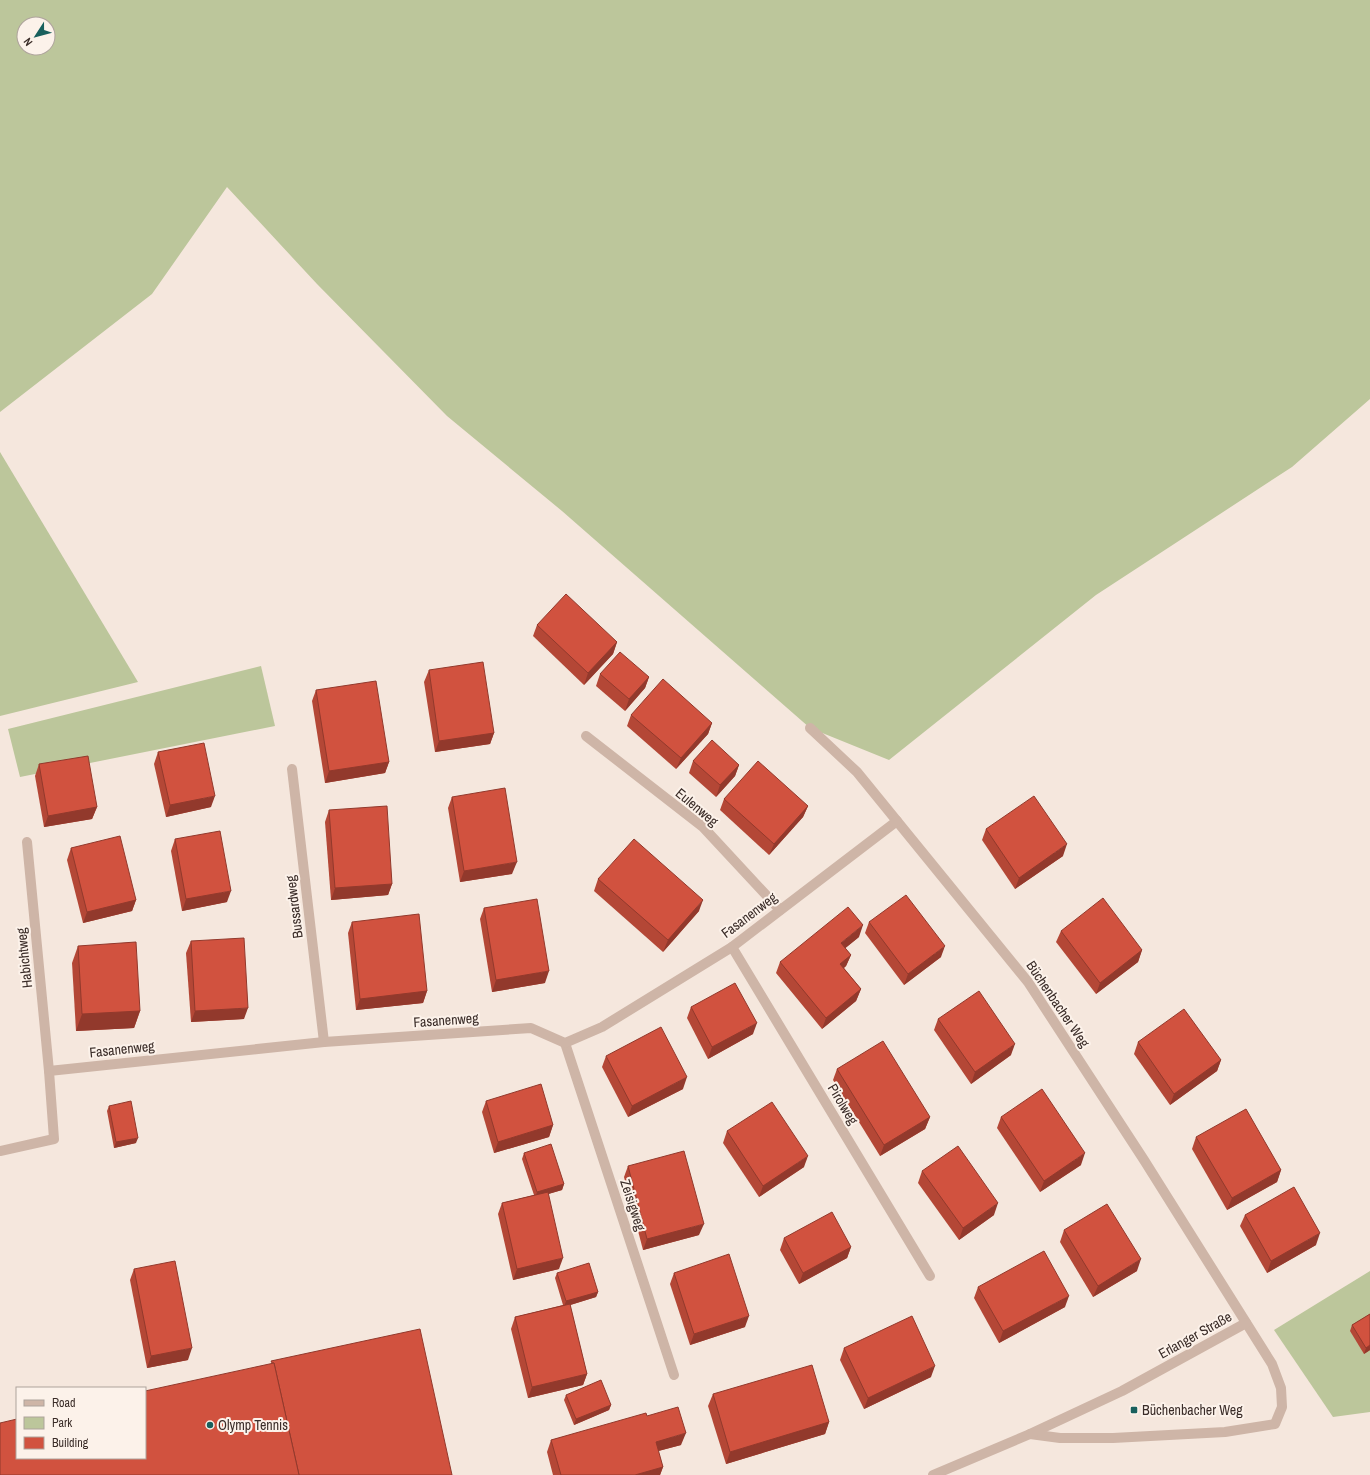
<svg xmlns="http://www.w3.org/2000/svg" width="1370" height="1475" font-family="'Archivo Narrow',sans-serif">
<rect width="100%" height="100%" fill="#f5e7dd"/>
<g fill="#bcc69b" fill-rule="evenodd">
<path d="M0,0H1370V399L1292,467L1096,595L889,760L810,728L562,511L447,416L317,284L227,187L152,294L0,412ZM24,24H48V48H24Z"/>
<path d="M0,452L138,682L0,716Z"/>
<path d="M261,666L275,726L20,777L8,729Z"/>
<path d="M1370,1271V1412L1333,1417L1274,1330Z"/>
</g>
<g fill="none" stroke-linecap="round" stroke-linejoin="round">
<g stroke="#ceb5a7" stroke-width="10">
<path d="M810,728L857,772L1028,982L1144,1160L1272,1364L1281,1388L1282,1407L1275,1424L1225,1432L1113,1438H1060L1030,1434"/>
<path d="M586,736L703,827L780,910"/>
<path d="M292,769L324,1042"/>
<path d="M27,842L49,1071"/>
<path d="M732,947L930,1276"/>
<path d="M565,1043L674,1375"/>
<path d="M0,1151L54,1139L49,1071L324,1042L531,1028L565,1043L602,1027L732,947L897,821"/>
<path d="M933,1475L1030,1434L1122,1391L1246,1323"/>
</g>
</g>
<g fill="#b44736">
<path d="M537,625L617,642L613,654L584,685L533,636Z"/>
<path d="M429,670L494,733L490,744L435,752L424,682Z"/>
<path d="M600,674L649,677L645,688L625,711L596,686Z"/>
<path d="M316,690L389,762L385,773L325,783L312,701Z"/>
<path d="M631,715L712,723L708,734L676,769L627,726Z"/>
<path d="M158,752L211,807L166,817L154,764Z"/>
<path d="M693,761L739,765L735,776L716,797L689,773Z"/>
<path d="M39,764L97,807L92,819L44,827L35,776Z"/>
<path d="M452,797L512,874L460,882L448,808Z"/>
<path d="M724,799L808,806L803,817L769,855L720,810Z"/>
<path d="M329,810L392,884L388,895L331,900L325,822Z"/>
<path d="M986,829L1063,856L1015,889L982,840Z"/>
<path d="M175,839L227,902L182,911L171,851Z"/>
<path d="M71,848L136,900L132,911L83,923L67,860Z"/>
<path d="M598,879L699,911L663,952L594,891Z"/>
<path d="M484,908L545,983L492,992L480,919Z"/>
<path d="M352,922L427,991L423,1003L356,1010L348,933Z"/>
<path d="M869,922L941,957L904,985L865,933Z"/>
<path d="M1061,931L1142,950L1138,962L1096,994L1056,942Z"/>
<path d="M859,937L845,948L851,955L846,966L844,968L861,989L856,1001L822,1029L776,973L780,962Z"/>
<path d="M191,941L244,1019L191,1022L186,953Z"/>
<path d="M78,946L140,1011L134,1028L76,1031L72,963Z"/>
<path d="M691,1007L753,1034L708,1059L687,1018Z"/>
<path d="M938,1019L1011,1055L971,1084L934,1030Z"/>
<path d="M1138,1042L1221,1060L1217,1071L1170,1105L1134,1054Z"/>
<path d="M606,1056L683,1089L628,1117L602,1067Z"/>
<path d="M837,1069L930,1117L925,1129L880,1156L833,1080Z"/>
<path d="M486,1101L553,1125L549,1137L494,1153L482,1112Z"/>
<path d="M109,1106L136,1143L114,1148L107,1111Z"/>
<path d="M1001,1117L1081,1165L1040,1192L997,1128Z"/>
<path d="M727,1131L804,1167L759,1197L723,1143Z"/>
<path d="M1196,1137L1281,1170L1277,1182L1227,1210L1192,1149Z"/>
<path d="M524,1153L564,1184L562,1190L548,1194L559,1269L513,1280L498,1214L502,1203L534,1195L522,1159Z"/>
<path d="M628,1166L699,1235L643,1250L624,1177Z"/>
<path d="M922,1171L994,1215L959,1240L918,1183Z"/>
<path d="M1245,1215L1316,1245L1267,1273L1240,1226Z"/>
<path d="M1064,1230L1137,1271L1093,1297L1060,1242Z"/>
<path d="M784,1238L851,1247L847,1258L799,1284L780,1250Z"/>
<path d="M134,1269L188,1360L147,1368L130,1280Z"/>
<path d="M557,1273L598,1292L596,1297L570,1305L587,1374L583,1385L528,1398L511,1329L515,1317L563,1305L555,1278Z"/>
<path d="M674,1273L745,1327L690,1345L670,1284Z"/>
<path d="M978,1287L1065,1307L999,1343L974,1298Z"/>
<path d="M1370,1314V1350L1364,1354L1350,1331L1352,1325Z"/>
<path d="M844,1348L931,1377L864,1409L840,1360Z"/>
<path d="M713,1394L829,1422L825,1434L726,1464L708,1406Z"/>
<path d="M566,1395L611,1405L609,1410L574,1425L564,1400Z"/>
<path d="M647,1416L681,1445L658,1451L663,1467L660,1475H553L547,1452L551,1440Z"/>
</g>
<g fill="#92392c">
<path d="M617,642L613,654L584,685L588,673Z"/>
<path d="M649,677L645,688L625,711L629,699Z"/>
<path d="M712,723L708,734L676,769L681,758Z"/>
<path d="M494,733L490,744L435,752L439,741Z"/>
<path d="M389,762L385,773L325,783L329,771Z"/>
<path d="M739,765L735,776L716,797L720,785Z"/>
<path d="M215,796L211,807L166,817L170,805Z"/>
<path d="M808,806L803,817L769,855L774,844Z"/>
<path d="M97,807L92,819L44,827L48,816Z"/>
<path d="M1067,844L1063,856L1015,889L1019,878Z"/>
<path d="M517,862L512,874L460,882L464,871Z"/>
<path d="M392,884L388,895L331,900L335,888Z"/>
<path d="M231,891L227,902L182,911L186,899Z"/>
<path d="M136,900L132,911L83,923L87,912Z"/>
<path d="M703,900L699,911L663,952L668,940Z"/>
<path d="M863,925L859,937L837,955L841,943Z"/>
<path d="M945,946L941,957L904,985L908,974Z"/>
<path d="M1142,950L1138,962L1096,994L1100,983Z"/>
<path d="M851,955L846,966L835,975L840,964Z"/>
<path d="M549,971L545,983L492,992L496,980Z"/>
<path d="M861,989L856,1001L822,1029L826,1018Z"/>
<path d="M427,991L423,1003L356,1010L360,999Z"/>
<path d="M248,1008L244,1019L191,1022L195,1011Z"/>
<path d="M140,1011L134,1028L76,1031L82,1014Z"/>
<path d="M757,1023L753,1034L708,1059L712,1047Z"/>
<path d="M1015,1044L1011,1055L971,1084L975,1072Z"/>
<path d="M1221,1060L1217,1071L1170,1105L1174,1094Z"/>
<path d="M687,1077L683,1089L628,1117L632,1106Z"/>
<path d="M930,1117L925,1129L880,1156L884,1145Z"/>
<path d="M553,1125L549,1137L494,1153L498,1142Z"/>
<path d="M138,1138L136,1143L114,1148L116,1142Z"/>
<path d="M1085,1153L1081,1165L1040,1192L1044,1181Z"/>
<path d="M808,1156L804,1167L759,1197L763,1186Z"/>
<path d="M1281,1170L1277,1182L1227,1210L1232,1198Z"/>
<path d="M564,1184L562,1190L535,1198L537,1192Z"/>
<path d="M998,1203L994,1215L959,1240L963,1228Z"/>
<path d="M704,1224L699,1235L643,1250L647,1239Z"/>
<path d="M1320,1233L1316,1245L1267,1273L1271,1261Z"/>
<path d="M851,1247L847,1258L799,1284L803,1273Z"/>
<path d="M563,1258L559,1269L513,1280L517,1269Z"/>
<path d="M1141,1259L1137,1271L1093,1297L1098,1286Z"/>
<path d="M598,1292L596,1297L564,1307L566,1301Z"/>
<path d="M1069,1296L1065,1307L999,1343L1003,1331Z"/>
<path d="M749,1316L745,1327L690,1345L694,1334Z"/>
<path d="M1370,1345V1350L1364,1354L1366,1348Z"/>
<path d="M192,1348L188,1360L147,1368L151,1356Z"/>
<path d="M935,1366L931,1377L864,1409L868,1398Z"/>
<path d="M587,1374L583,1385L528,1398L532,1387Z"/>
<path d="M611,1405L609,1410L574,1425L576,1419Z"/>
<path d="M829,1422L825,1434L726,1464L730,1452Z"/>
<path d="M686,1433L681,1445L651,1453L656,1442Z"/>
<path d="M663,1467L660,1475H635Z"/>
</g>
<g fill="#d1523f" stroke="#92392c">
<path d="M566,594L617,642L588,673L537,625Z"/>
<path d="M620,652L649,677L629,699L600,674Z"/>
<path d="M483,662L494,733L439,741L429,670Z"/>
<path d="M663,679L712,723L681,758L631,715Z"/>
<path d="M376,681L389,762L329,771L316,690Z"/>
<path d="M712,740L739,765L720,785L693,761Z"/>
<path d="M204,743L215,796L170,805L158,752Z"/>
<path d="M88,756L97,807L48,816L39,764Z"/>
<path d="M758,761L808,806L774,844L724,799Z"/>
<path d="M505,788L517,862L464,871L452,797Z"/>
<path d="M1034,796L1067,844L1019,878L986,829Z"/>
<path d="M387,806L392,884L335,888L329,810Z"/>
<path d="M220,831L231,891L186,899L175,839Z"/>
<path d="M120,836L136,900L87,912L71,848Z"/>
<path d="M634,839L703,900L668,940L598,879Z"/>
<path d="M906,895L945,946L908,974L869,922Z"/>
<path d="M1103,898L1142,950L1100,983L1061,931Z"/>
<path d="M537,899L549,971L496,980L484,908Z"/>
<path d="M848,907L863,925L841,943L851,955L840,964L861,989L826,1018L780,962Z"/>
<path d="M419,914L427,991L360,999L352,922Z"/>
<path d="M244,938L248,1008L195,1011L191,941Z"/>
<path d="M136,942L140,1011L82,1014L78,946Z"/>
<path d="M735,983L757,1023L712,1047L691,1007Z"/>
<path d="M979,991L1015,1044L975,1072L938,1019Z"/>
<path d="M1184,1009L1221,1060L1174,1094L1138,1042Z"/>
<path d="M661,1027L687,1077L632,1106L606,1056Z"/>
<path d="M883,1041L930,1117L884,1145L837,1069Z"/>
<path d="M541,1084L553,1125L498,1142L486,1101Z"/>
<path d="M1042,1089L1085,1153L1044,1181L1001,1117Z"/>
<path d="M131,1101L138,1138L116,1142L109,1106Z"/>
<path d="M772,1102L808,1156L763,1186L727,1131Z"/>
<path d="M1246,1109L1281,1170L1232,1198L1196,1137Z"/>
<path d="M551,1144L564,1184L537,1192L524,1153Z"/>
<path d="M958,1146L998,1203L963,1228L922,1171Z"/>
<path d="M684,1151L704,1224L647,1239L628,1166Z"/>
<path d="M1294,1187L1320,1233L1271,1261L1245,1215Z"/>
<path d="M548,1192L563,1258L517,1269L502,1203Z"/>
<path d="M1107,1204L1141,1259L1098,1286L1064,1230Z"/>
<path d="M832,1212L851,1247L803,1273L784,1238Z"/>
<path d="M1044,1251L1069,1296L1003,1331L978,1287Z"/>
<path d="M729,1254L749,1316L694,1334L674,1273Z"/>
<path d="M175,1261L192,1348L151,1356L134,1269Z"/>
<path d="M589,1263L598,1292L566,1301L557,1273Z"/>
<path d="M570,1304L587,1374L532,1387L515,1317Z"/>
<path d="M1370,1314V1345L1366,1348L1352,1325Z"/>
<path d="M912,1316L935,1366L868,1398L844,1348Z"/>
<path d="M420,1329L452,1475H299L274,1363H272L271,1361Z"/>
<path d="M274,1363L299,1475H0V1423L17,1419V1458H145V1391Z"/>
<path d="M812,1365L829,1422L730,1452L713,1394Z"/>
<path d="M601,1380L611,1405L576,1419L566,1395Z"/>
<path d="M678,1407L686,1433L656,1442L663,1467L635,1475H561L551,1440L646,1413L647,1416Z"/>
</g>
<g fill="#19605d" stroke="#fcf2ea" stroke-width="1.5">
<rect x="1130" y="1406" width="8" height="8" rx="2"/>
<circle cx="210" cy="1425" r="4"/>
</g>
<g text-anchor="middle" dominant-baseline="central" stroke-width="4" stroke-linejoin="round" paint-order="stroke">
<g font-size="14" fill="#3a2c28" stroke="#fcf2ea">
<text transform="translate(697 807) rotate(40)">Eulenweg</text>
<text transform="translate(294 907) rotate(-97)">Bussardweg</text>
<text transform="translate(749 915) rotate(-37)">Fasanenweg</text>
<text transform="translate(24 958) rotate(-96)">Habichtweg</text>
<text transform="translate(1058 1004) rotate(56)">Büchenbacher Weg</text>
<text transform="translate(446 1020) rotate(-4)">Fasanenweg</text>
<text transform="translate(122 1049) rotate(-6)">Fasanenweg</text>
<text transform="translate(843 1104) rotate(59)">Pirolweg</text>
<text transform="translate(633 1205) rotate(72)">Zeisigweg</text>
<text transform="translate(1195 1335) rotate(-29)">Erlanger Straße</text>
</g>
<g font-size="14" fill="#3a2c28" stroke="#fcf2ea" text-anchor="start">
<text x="1142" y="1410">Büchenbacher Weg</text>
<text x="218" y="1425">Olymp Tennis</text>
</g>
</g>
<rect x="16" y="1387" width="130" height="72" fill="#fcf2ea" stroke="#aea39c"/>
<rect x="24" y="1400" width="20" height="6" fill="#ceb5a7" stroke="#aea39c"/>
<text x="52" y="1407" font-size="12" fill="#3a2c28">Road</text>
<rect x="24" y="1417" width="20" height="12" fill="#bcc69b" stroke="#aea39c"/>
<text x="52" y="1427" font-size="12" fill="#3a2c28">Park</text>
<rect x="24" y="1437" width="20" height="12" fill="#d1523f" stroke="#aea39c"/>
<text x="52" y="1447" font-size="12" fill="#3a2c28">Building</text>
<g transform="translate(36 36) rotate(234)"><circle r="19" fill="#fcf2ea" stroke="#aea39c"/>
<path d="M0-3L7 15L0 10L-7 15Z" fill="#19605d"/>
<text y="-6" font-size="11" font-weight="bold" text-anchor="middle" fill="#3a2c28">N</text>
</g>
</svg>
